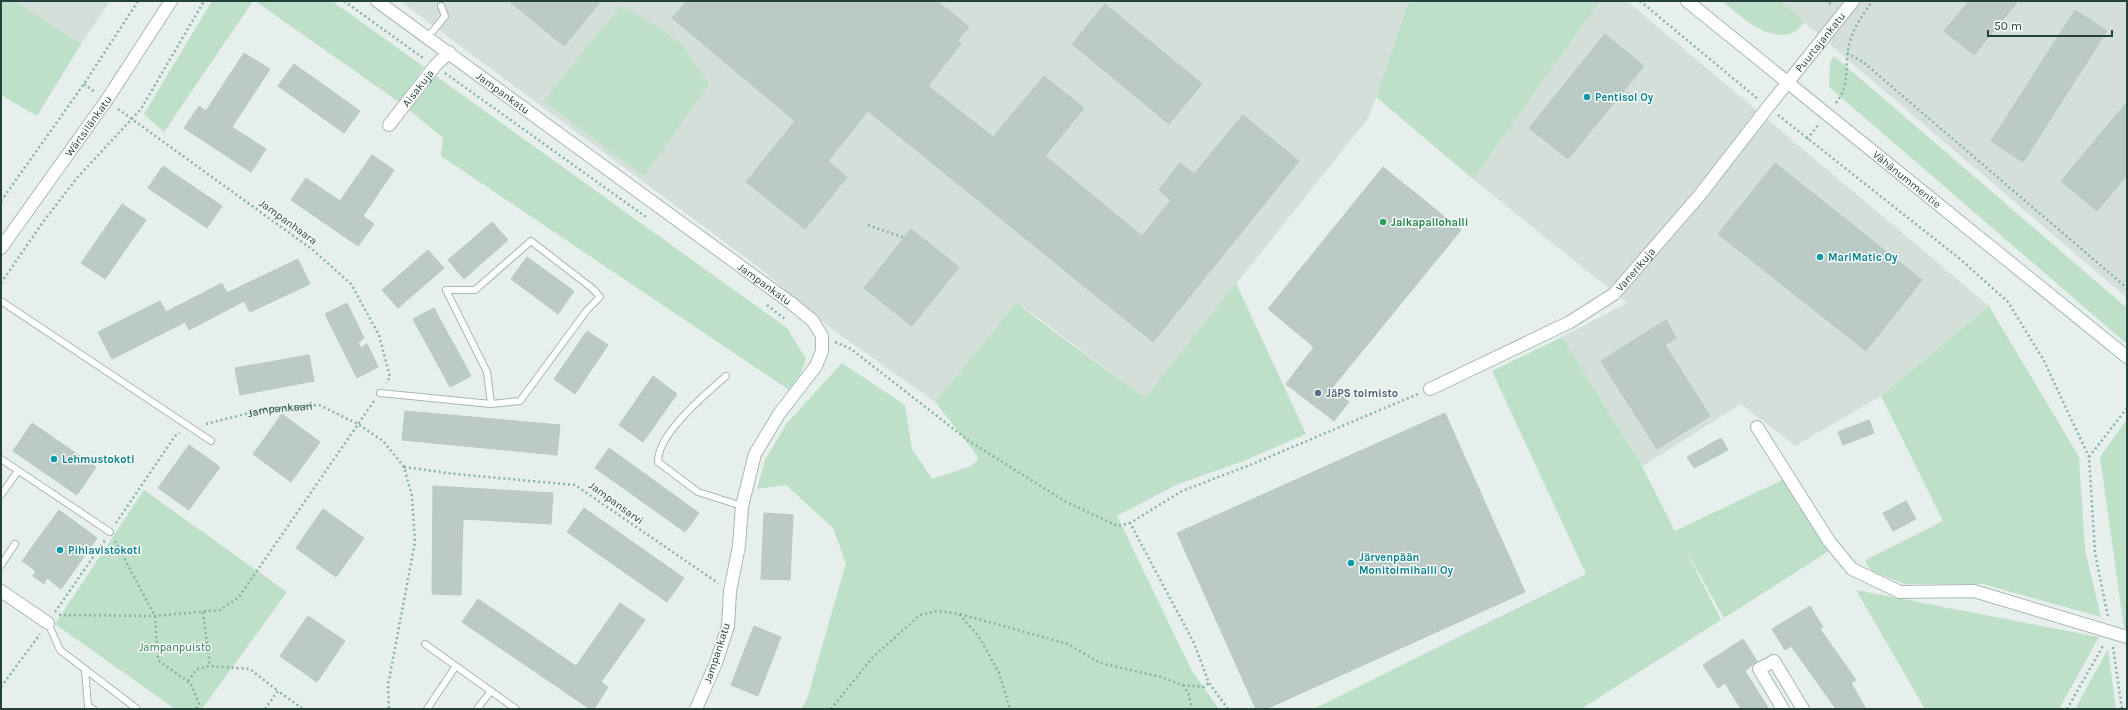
<svg xmlns="http://www.w3.org/2000/svg" width="2128" height="710" font-family="Karla,sans-serif">
<rect width="100%" height="100%" fill="#e6efeb"/>
<g fill="#d4dfda">
<path d="M15,1H110L81,44Z"/>
<path d="M400,1H1409L1369,117L1145,398L1017,302L935,402L832,329L761,269Z"/>
<path d="M1600,1H1627L1989,306L1881,396L1795,446L1741,404L1643,466L1562,337L1627,303L1473,179Z"/>
<path d="M1780,1H2127V298L1799,18Z"/>
</g>
<g fill="#bfe0c8">
<path d="M1,1H15L81,44L37,116L1,95Z"/>
<path d="M212,1H253L164,132L144,114Z"/>
<path d="M255,1H332L424,67L399,102Z"/>
<path d="M1409,1H1600L1473,179L1376,97Z"/>
<path d="M1722,1H1780L1805,22C1802,25 1797,31 1793,33C1766,42 1741,16 1722,1Z"/>
<path d="M622,5L680,42L709,84L644,176L544,101L586,48Z"/>
<path d="M1834,56L2127,308V344L1829,87L1830,62Z"/>
<path d="M436,76L787,328L806,359L801,372L789,390L441,156L443,138L409,110Z"/>
<path d="M1236,283L1306,434L1241,462L1178,484L1117,516L1192,671L1219,709H801L807,699L846,563L833,528L786,485L757,489L765,460L787,423L842,363L905,405L912,449L932,479L971,466L978,460L976,454L935,402L1017,302L1037,319L1145,398Z"/>
<path d="M1989,306L2079,457L2085,550L2101,617L1983,584H1905L1871,571L1865,560L1943,521L1881,396Z"/>
<path d="M1562,337L1640,462L1675,531L1784,479L1829,551L1724,618L1683,545L1721,620L1581,709H1313L1586,574L1492,371Z"/>
<path d="M2127,419V629L2124,628L2100,457Z"/>
<path d="M144,490L287,592L202,709H175L55,624Z"/>
<path d="M1856,590L2099,637L2059,709H1925Z"/>
<path d="M2108,649L2116,709H2075Z"/>
</g>
<g fill="#bbcac4" stroke="#b8c9c2">
<path d="M509,1H601L564,46Z"/>
<path d="M687,1H937L969,27L957,41L961,44L928,86L993,137L1044,76L1084,108L1045,156L1142,236L1171,200L1159,190L1180,163L1194,174L1243,115L1299,161L1153,342L868,111L828,161L847,177L805,229L746,182L795,121L672,18Z"/>
<path d="M1969,1H2018L1974,55L1944,31Z"/>
<path d="M1105,4L1202,84L1169,124L1072,44Z"/>
<path d="M2075,10L2107,31L2023,162L1991,141Z"/>
<path d="M1605,34L1644,66L1568,159L1529,128Z"/>
<path d="M244,53L270,69L232,127L266,149L251,172L184,128L199,106L206,111Z"/>
<path d="M294,64L360,111L344,133L278,86Z"/>
<path d="M2127,102V175L2097,211L2061,181Z"/>
<path d="M372,155L394,170L363,216L374,224L358,246L291,200L306,178L340,201Z"/>
<path d="M1775,163L1922,280L1866,351L1718,234Z"/>
<path d="M163,166L222,206L207,228L148,188Z"/>
<path d="M1383,167L1461,230L1332,388L1349,402L1334,421L1286,384L1314,347L1268,309Z"/>
<path d="M122,204L146,220L105,279L81,263Z"/>
<path d="M492,222L508,240L464,279L448,260Z"/>
<path d="M911,229L959,267L912,326L864,288Z"/>
<path d="M428,250L444,268L398,308L382,290Z"/>
<path d="M527,257L574,291L558,314L511,279Z"/>
<path d="M298,259L310,284L250,312L244,301L189,330L185,322L112,359L98,332L160,301L166,312L222,283L227,293Z"/>
<path d="M347,303L364,338L358,343L361,348L367,344L378,367L357,378L325,314Z"/>
<path d="M434,308L471,376L450,387L413,319Z"/>
<path d="M1666,320L1676,338L1665,345L1710,416L1657,449L1601,361Z"/>
<path d="M587,331L608,345L575,394L554,379Z"/>
<path d="M309,355L314,381L240,395L235,368Z"/>
<path d="M653,376L677,394L643,442L619,425Z"/>
<path d="M405,411L560,425L557,455L402,440Z"/>
<path d="M1445,413L1525,592L1266,709H1256L1177,533Z"/>
<path d="M282,414L320,442L291,482L253,454Z"/>
<path d="M1869,420L1874,433L1843,445L1838,432Z"/>
<path d="M32,423L96,467L77,495L13,451Z"/>
<path d="M1721,438L1728,450L1694,468L1687,457Z"/>
<path d="M189,445L220,467L189,510L158,488Z"/>
<path d="M609,448L699,513L685,532L595,468Z"/>
<path d="M433,486L553,493L551,524L463,519L461,595L432,594Z"/>
<path d="M1906,501L1916,519L1893,531L1883,513Z"/>
<path d="M584,508L684,578L667,602L567,532Z"/>
<path d="M323,509L364,538L336,577L296,548Z"/>
<path d="M59,510L97,538L61,589L47,578L44,584L33,576L36,571L22,561Z"/>
<path d="M764,513L793,515L790,580L761,579Z"/>
<path d="M478,599L576,666L620,603L645,620L601,682L608,687L594,709H590L462,622Z"/>
<path d="M1810,606L1823,627L1820,629L1856,680L1851,683L1866,709H1836L1791,646L1785,650L1772,629Z"/>
<path d="M308,616L345,641L317,682L280,656Z"/>
<path d="M754,626L781,637L758,696L731,685Z"/>
<path d="M1743,639L1757,661L1745,671L1769,709H1741L1725,683L1718,688L1703,665Z"/>
</g>
<g fill="none" stroke-linecap="round" stroke-linejoin="round">
<defs>
<g id="service">
<path d="M428,37L445,16L441,6"/>
<path d="M1,301L211,441"/>
<path d="M726,376C706,394 657,434 658,462L698,492L742,506"/>
<path d="M380,393L491,404L487,372L446,290H475L531,241L593,289L600,297L587,310L520,401L491,404"/>
<path d="M1,459L110,532"/>
<path d="M1,495L18,471"/>
<path d="M1,565L15,544"/>
<path d="M48,623L60,650L137,709"/>
<path d="M425,644L516,709"/>
<path d="M85,669L88,706L93,709"/>
<path d="M427,709L456,666"/>
<path d="M477,709L491,691"/>
</g>
<g id="minor">
<path id="s2" d="M377,1L791,303L813,321L822,336V351L816,366L779,414L755,454L742,506L739,546L730,591L728,626L716,663L696,709"/>
<path id="s3" d="M389,125L435,66L449,52"/>
<path id="s4" d="M1430,389L1570,322L1614,294L1699,196L1768,107L1853,1"/>
<path d="M1757,427L1829,541L1852,569L1900,592L1974,591L2127,637"/>
<path d="M1,591L48,623"/>
<path d="M1783,709L1759,669L1774,661L1803,709"/>
</g>
<g id="tertiary">
<path id="s5" d="M1,248L106,101L171,1"/>
</g>
<g id="secondary">
<path id="s6" d="M1687,1L2127,357"/>
</g>
</defs>
<use href="#service" stroke="#a8b8b2" stroke-width="8"/>
<use href="#minor" stroke="#a8b8b2" stroke-width="14"/>
<use href="#tertiary" stroke="#a8b8b2" stroke-width="14"/>
<use href="#secondary" stroke="#a4bbb3" stroke-width="14"/>
<g stroke="#86b3a5" stroke-width="2.5" stroke-dasharray="2 3" stroke-linecap="butt">
<path d="M344,1L423,58"/>
<path d="M1640,1L1758,99"/>
<path d="M1829,4L1832,1"/>
<path d="M1847,53L1863,62L2127,288"/>
<path d="M445,73L646,217"/>
<path d="M84,84L96,93"/>
<path d="M1836,103C1852,82 1843,65 1850,41C1854,26 1864,14 1872,1"/>
<path d="M118,109L313,250L351,284L379,335L390,377L386,383"/>
<path d="M1778,115L1960,259L2008,302L2043,359L2089,457L2095,553L2108,617"/>
<path d="M1807,139L1819,124"/>
<path d="M1,201L84,84L138,1"/>
<path d="M868,225L905,238"/>
<path d="M1,283L43,222L77,178L141,109L204,1"/>
<path d="M767,305L785,319"/>
<path d="M835,342L851,349L969,441L1066,502L1118,526L1130,523"/>
<path id="s1" d="M206,424L265,409L319,405L358,424L383,441L404,467L412,496L415,542L388,685L389,709"/>
<path d="M2089,457L2127,408"/>
<path d="M404,467L455,474L575,485L718,583"/>
<path d="M116,523L175,436L180,433"/>
<path d="M115,541L155,616L158,660L191,684L199,704L196,709"/>
<path d="M55,612L105,540"/>
<path d="M203,612L210,666"/>
<path d="M960,614L1068,644L1100,663L1161,677L1182,685L1204,687L1209,683"/>
<path d="M59,615L155,616L220,610L239,597L374,401"/>
<path d="M2113,647L2122,709"/>
<path d="M188,681L197,669L210,666L250,669L278,691"/>
<path d="M1183,685L1189,695L1191,705L1189,709"/>
<path d="M1,687L40,634"/>
<path d="M265,709L278,691L303,709"/>
<path d="M831,709L872,658L920,615L938,611L959,614L979,637L999,673L1010,709"/>
<path d="M1228,709L1209,683L1194,643L1130,523L1182,491L1250,465L1418,394"/>
<path d="M2067,709L2104,644"/>
</g>
<use href="#service" stroke="#fff" stroke-width="6"/>
<use href="#minor" stroke="#fff" stroke-width="12"/>
<use href="#tertiary" stroke="#fff" stroke-width="12"/>
<use href="#secondary" stroke="#fff" stroke-width="12"/>
</g>
<g fill="#0f9aa8" stroke="#f7fbf9" stroke-width="1.5">
<circle cx="1587" cy="97" r="4"/>
<circle cx="1820" cy="257" r="4"/>
<circle cx="54" cy="459" r="4"/>
<circle cx="60" cy="550" r="4"/>
<circle cx="1351" cy="563" r="4"/>
</g>
<circle fill="#2e9e5b" stroke="#f7fbf9" stroke-width="1.5" cx="1383" cy="222" r="4"/>
<circle fill="#5c6f8a" stroke="#f7fbf9" stroke-width="1.5" cx="1318" cy="393" r="4"/>
<g text-anchor="middle" dominant-baseline="central" stroke-width="3" stroke-linejoin="round" paint-order="stroke">
<g font-size="11" fill="#24423a" stroke="#f7fbf9">
<text stroke="none"><textPath href="#s4" startOffset="533">Puurtajankatu</textPath></text>
<text stroke="none"><textPath href="#s3" startOffset="47">Aisakuja</textPath></text>
<text stroke="none"><textPath href="#s2" startOffset="156">Jampankatu</textPath></text>
<text stroke="none"><textPath href="#s5" startOffset="150">Wärtsilänkatu</textPath></text>
<text stroke="none"><textPath href="#s6" startOffset="283">Vähänummentie</textPath></text>
<text transform="translate(288 222) rotate(36)">Jampanhaara</text>
<text stroke="none"><textPath href="#s4" startOffset="240">Vanerikuja</textPath></text>
<text stroke="none"><textPath href="#s2" startOffset="480">Jampankatu</textPath></text>
<text stroke="none"><textPath href="#s1" startOffset="76">Jampankaari</textPath></text>
<text transform="translate(616 503) rotate(36)">Jampansarvi</text>
<text transform="translate(717 653) rotate(-72)">Jampankatu</text>
</g>
<g font-size="11" font-weight="bold" fill="#0d838f" stroke="#f7fbf9" text-anchor="start">
<text x="1595" y="97">Pentisol Oy</text>
<text x="1828" y="257">MariMatic Oy</text>
<text x="62" y="459">Lehmustokoti</text>
<text x="68" y="550">Pihlavistokoti</text>
<text x="1359" y="557">Järvenpään<tspan x="1359" dy="13">Monitoimihalli Oy</tspan></text>
</g>
<g font-size="11" font-weight="bold" fill="#27864d" stroke="#f7fbf9" text-anchor="start">
<text x="1391" y="222">Jalkapallohalli</text>
</g>
<g font-size="11" font-weight="bold" fill="#4e5e75" stroke="#f7fbf9" text-anchor="start">
<text x="1326" y="393">JäPS toimisto</text>
</g>
<g font-size="11" fill="#2d7a4b" stroke="#f7fbf9">
<text x="175" y="647">Jampanpuisto</text>
</g>
</g>
<rect width="2128" height="710" fill="none" stroke="#24423a" stroke-width="4"/>
<path d="M1988 30v6h124v-6" fill="none" stroke="#24423a" stroke-width="2"/>
<text x="1994" y="30" font-size="12" fill="#24423a" stroke="#f7fbf9" stroke-width="3" paint-order="stroke">50 m</text>
</svg>
